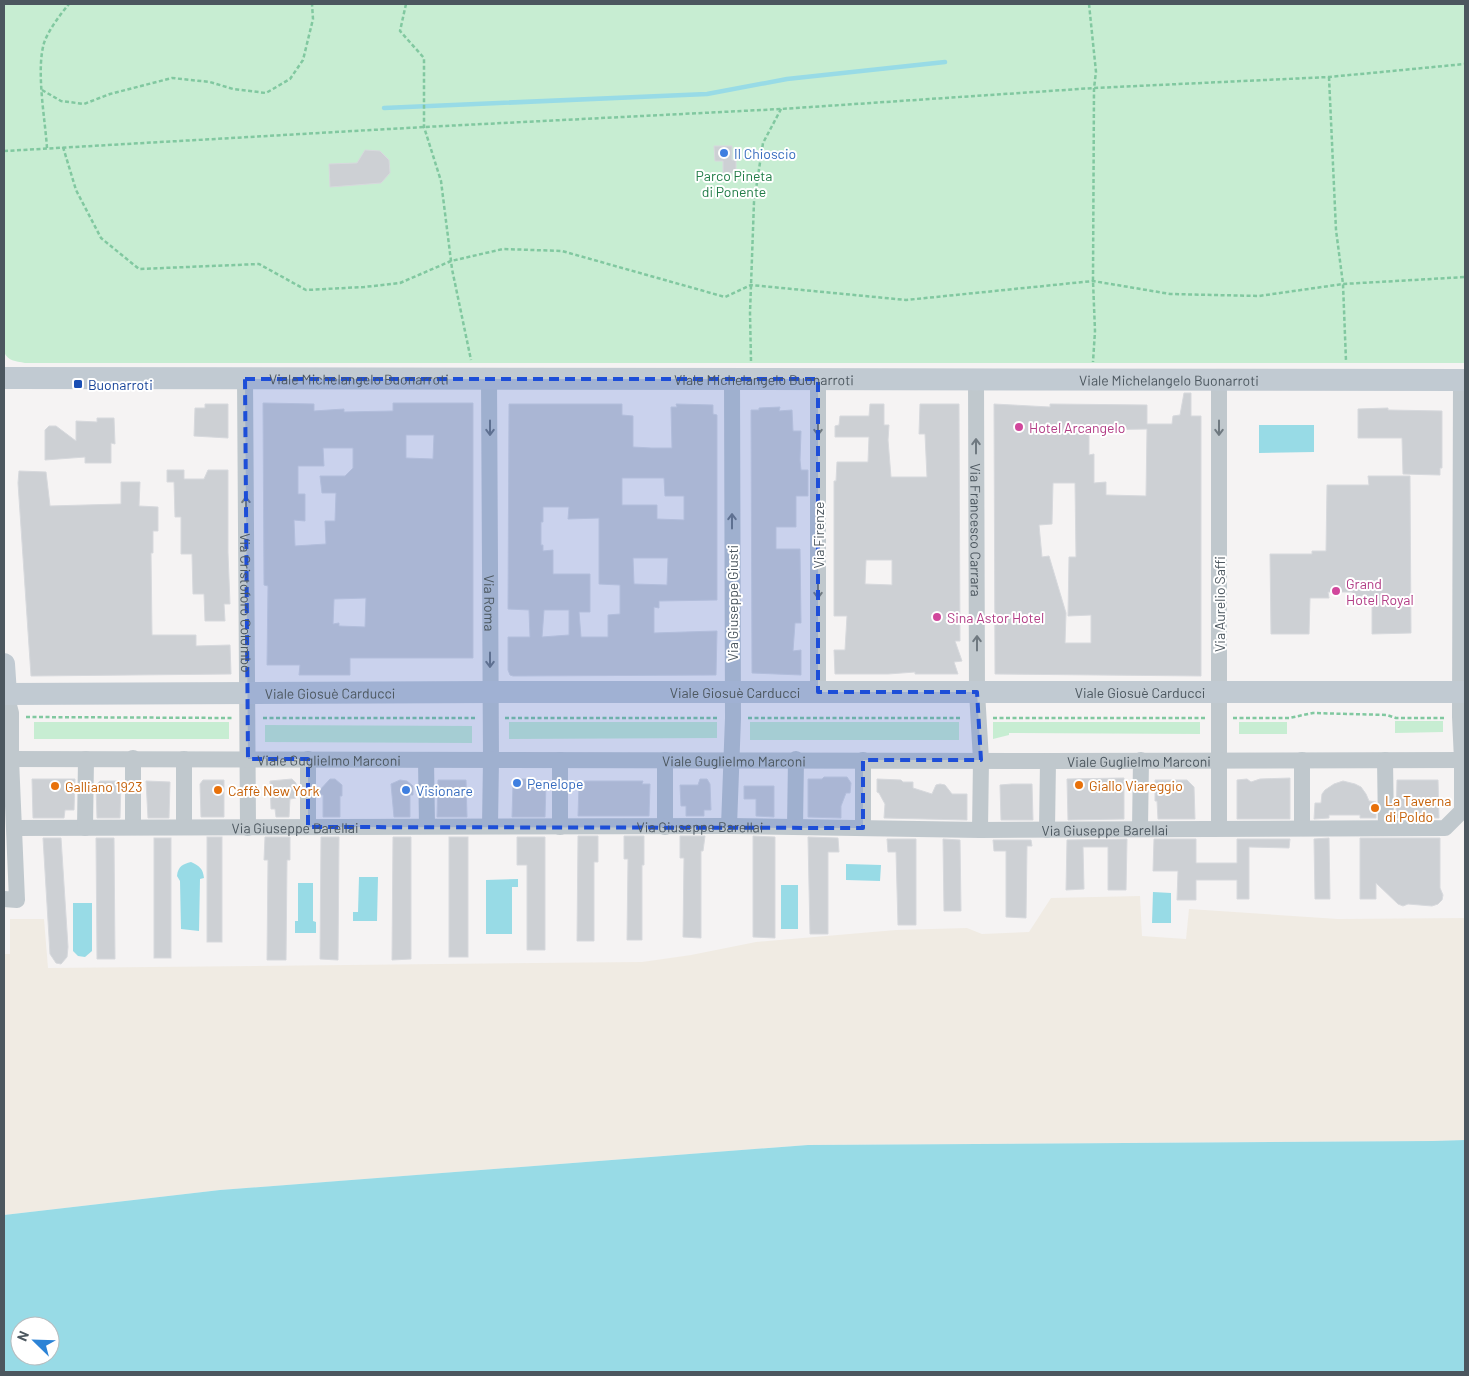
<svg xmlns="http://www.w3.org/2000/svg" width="1469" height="1376" font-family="Barlow,sans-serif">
<rect width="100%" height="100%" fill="#f5f3f3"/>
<g fill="#c7edd2">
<path d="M4,4H1465V363H25C15,361 8,361 4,352Z"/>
<path d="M1395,721H1443V732L1395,733Z"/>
<rect x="34" y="722" width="195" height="17"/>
<path d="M509,722H717V738L509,739Z"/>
<rect x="750" y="722" width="209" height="18"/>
<path d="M993,722H1200V734L1009,733V735L993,739Z"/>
<rect x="1239" y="722" width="48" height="12"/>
<path d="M265,725L472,726V743L265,742Z"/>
</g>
<path fill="#f0ebe3" d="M1140,896L1142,936L1186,939L1189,909L1338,919L1464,918L1465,913V1140L1433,1141L808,1145L220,1190L4,1215V954H10V919H44L48,968L642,962L691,955L756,942L896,930L967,928L982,934L1029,932L1051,898Z"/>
<g fill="#98dbe6" fill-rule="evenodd">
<path d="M1259,425H1314V452L1259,453Z"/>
<path d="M191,862C200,866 203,869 204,878L200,879L199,931L181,929L180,881L177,876C178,866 183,864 191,862Z"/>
<path d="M846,864L881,865L880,881L846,880Z"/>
<path d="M359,877H378L377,921H353V912H358Z"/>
<path d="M518,879V887H512V934H486V880Z"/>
<path d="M298,883H313V921L316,922V933H295V921H298Z"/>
<rect x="781" y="885" width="17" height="44"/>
<path d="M1153,892L1171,893V923H1152Z"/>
<path d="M73,903H92V951L85,957L78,956L73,951Z"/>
<path d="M1465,1140V1372H4V1215L220,1190L808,1145L1433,1141ZM20,1326H50V1356H20Z"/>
</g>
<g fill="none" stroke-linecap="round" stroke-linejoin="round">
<path stroke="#98dbe6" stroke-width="4.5" d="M384,108L707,94L787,79L945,62"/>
</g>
<g fill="#cdd0d4" stroke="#d7d9dd" fill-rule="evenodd">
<path d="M714,146H732V160H736V173H723V161H715Z"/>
<path d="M365,150L380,151L389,160L390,173L381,183L330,187L329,164L357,163Z"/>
<path d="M1184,393H1191V416H1201V676L995,674L994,404L1050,407V404L1147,405V424H1172L1173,416L1180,415ZM1147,429L1146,496L1106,495V482L1094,483V454L1089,455V430ZM1053,483H1075L1076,557H1069L1068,616L1091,615V643H1065L1066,613L1049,556L1042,557L1039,525L1052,524Z"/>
<path d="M263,403L314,404V411L344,409V412L393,411V403H473V658H350V675H299L300,665H267L268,586L264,585ZM406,435H434L433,459L406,458ZM323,448H353V468L345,476H320L322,493H336L335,521H325L326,544L295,546L294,520L305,521V494H298V466H324ZM366,598L365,627L339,626V623L333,624L334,599Z"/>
<path d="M205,404H228V438L194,436L195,408H205Z"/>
<path d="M509,404H622V415L633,416V447L651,448H672L671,407H677L676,404L713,405V414L717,415V600L659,601V608L654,607V633L717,631L716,675L513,676L510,675L508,670V637H530L529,610L508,609ZM622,478H664L665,496H684V520L657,519V505H622ZM543,507H569L568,519L599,518V584L620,585V614L608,615V637H581L579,612H590V574H553V550L543,551V545H541V522H543ZM633,558H668L667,585L634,584ZM544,610H569V635L542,637Z"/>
<path d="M870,404H884V425H889L888,440L891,477H927L925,434H919L920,404H959L960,641H955L962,661L954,662L958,674H915V672L888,674H835L834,650H845L847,616H834V481H836L837,462H868L869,437H835V426L839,425L840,416H869ZM866,560H892V585L865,584Z"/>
<path d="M780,407L779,411L792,410L793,431H801L800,460L801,470H808V496H796V527H776V549H800L801,623H795L793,651L801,650V675L752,673L751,410H759V408Z"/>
<path d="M1388,408V410L1442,411V468H1440V475L1403,474L1402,438H1358V409Z"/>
<path d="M97,418H114L115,444L111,443V463H85V457L45,460V430L49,426H56L76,441V421L97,422Z"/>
<path d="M167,470H184V479H204L208,470H228V553L230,604H224L225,621H205L204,594H193L192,554H181V517H175L174,482H167Z"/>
<path d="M19,471L46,472L50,506L121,504V482H140L139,506L158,507V531H153V553H151L152,635H196V646L230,645L231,674L31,676L18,483Z"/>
<path d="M1368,476H1410L1411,633L1372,634V598H1353L1352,592H1328L1329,598H1310L1309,634H1271L1270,554H1312V551H1326L1327,485H1369Z"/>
<path d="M824,777H847L851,783L850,793H846L841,806V818L808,817V779H822Z"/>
<path d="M1124,778V819L1068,820L1067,779Z"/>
<path d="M1290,778V819H1237V780L1247,779L1251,782L1260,779Z"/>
<path d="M32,779H75L74,810H65L64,818H33Z"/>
<path d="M292,779L296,783V798L290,799L289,817H276L275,809H271L270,781Z"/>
<path d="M330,779H335L342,785V796H340V817H323V795H318V792Z"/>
<path d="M516,779H528L531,784L546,783L545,817H512L513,784Z"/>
<path d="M700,779H707L710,784L711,810H704V816H686V806H681L680,785H698Z"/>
<path d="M877,779L901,780L903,782H913V788L932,794L936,785L940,784L945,785L952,794H967V820L884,818L885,804L879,793L877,792Z"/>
<path d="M203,780H224V817H201L200,784Z"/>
<path d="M400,780L407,781L413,786V795H410V817H394L391,784Z"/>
<path d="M438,780H466L467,817H437Z"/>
<path d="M1155,780H1187L1194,787L1195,819H1158L1157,801H1155Z"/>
<path d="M1397,780H1438L1439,818H1396Z"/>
<path d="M100,781H121L120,818H97L96,785Z"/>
<path d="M146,781L170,782L169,818H148Z"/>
<path d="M584,781H643L642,784H650L649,816H578L579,784H584Z"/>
<path d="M1343,781L1355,784L1361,787L1366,794L1369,801L1376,802V818H1360V815H1329V818L1314,819L1315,803H1321L1322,794L1325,790L1334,784Z"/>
<path d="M1012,784H1032L1033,820H1001L1000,785Z"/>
<path d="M744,786H774V817L756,816V799H744Z"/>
<path d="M578,836H598V862H594V941H577Z"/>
<path d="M624,836H644V865H642V940H627L628,859H624Z"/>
<path d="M680,836H705L703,851H701V938L683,937L684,858H680Z"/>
<path d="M753,836L775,837V938L753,937Z"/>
<rect x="207" y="837" width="15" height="105"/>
<path d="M265,837H290V860H287L286,960H267L268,860H264Z"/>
<path d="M321,837H339L338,960L320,959Z"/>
<path d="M393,837H411V959L392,960Z"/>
<rect x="449" y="837" width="19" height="120"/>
<path d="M517,837H545V950H527V865H517Z"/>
<path d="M808,837L838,838L839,852H828V934H810Z"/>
<path d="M43,838H61L68,947L67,957L61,964L56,963L50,954Z"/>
<path d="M96,838H114L115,959H97Z"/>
<rect x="154" y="838" width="17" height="120"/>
<path d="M1329,838L1330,899H1315L1314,839Z"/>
<path d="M1360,838H1440V888L1443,895L1442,900L1438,904L1432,906L1408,904L1403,906L1398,904L1376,883V899H1360Z"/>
<path d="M887,839H916V925H898L896,852H888Z"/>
<path d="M943,839L960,840L961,911H944Z"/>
<path d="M1127,839L1126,890H1108V847H1083L1084,889L1066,890L1067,840Z"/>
<path d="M1154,839H1196V863H1237V839H1290L1289,848L1249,847V899H1237V880H1196V900H1177L1178,871H1153Z"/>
<path d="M993,840H1031L1032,846H1027L1026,918L1006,917V851H994Z"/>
</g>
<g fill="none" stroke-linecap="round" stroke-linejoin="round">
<g stroke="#81c8a0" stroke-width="2.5" stroke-dasharray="4 2.5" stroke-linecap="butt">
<path d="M406,4L400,31L424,58V127L441,181L452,269L471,360"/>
<path d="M1089,4L1096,72L1094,88L1093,281L1095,331L1093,362"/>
<path d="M1329,77L1336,230L1343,284L1346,361"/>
<path d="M42,90L61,101L84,104L110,94L172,78L210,82L233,89L266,93L290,79L303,60L313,19L312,4"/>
<path d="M63,147L76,190L101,238L139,269L259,264L306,290L364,287L400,283L451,261L503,249L562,251L725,297L751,285L906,300L1093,281L1170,294L1259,296L1343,284L1465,277"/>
<path d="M47,148C45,118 36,71 44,43C49,29 60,15 69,4"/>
<path d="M4,151L424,127L781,109L1094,88L1329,77L1465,64"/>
<path d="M751,361L750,313L754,202L763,143L781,109"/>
<path d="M26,717L232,718"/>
<path d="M263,718H475"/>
<path d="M505,718H717"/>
<path d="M748,718H962"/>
<path d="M993,718H1205"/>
<path d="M1233,718H1289L1313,713L1387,715L1396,718H1446"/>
</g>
<g stroke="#c0c8cd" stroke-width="16">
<path id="s1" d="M245,379L248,828"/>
<path id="s2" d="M489,379L491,760L490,826"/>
<path d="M818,379V692"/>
<path d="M1219,379V828"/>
<path id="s3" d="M976,380L977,692L981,760L980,830"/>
<path d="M1461,380L1460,717L1462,760V811"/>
<path id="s4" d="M4,759L1048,761L1465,760"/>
<path d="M184,759V827"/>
<path d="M308,759V827"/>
<path d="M426,760L427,826"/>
<path d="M560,760V827"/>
<path d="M665,760V827"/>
<path d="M1385,760L1386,828"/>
<path d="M729,826L733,718L732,380"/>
<path d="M133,827V758"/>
<path d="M795,827L796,759"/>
<path id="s5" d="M14,828L729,826L980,830L1445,828L1462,811H1465"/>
<path d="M85,828L86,759"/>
<path d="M863,828V760"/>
<path d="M1302,828V760"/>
<path d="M1140,829L1141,760"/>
<path d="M1047,830L1048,761"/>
<path d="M4,899L17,900L11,759V713L6,694"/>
</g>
<g stroke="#c1cad2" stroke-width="22">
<path id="s6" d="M4,378L1465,380"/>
<path d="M4,664L6,694"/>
<path id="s7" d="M4,694L489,692H1465"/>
</g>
</g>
<defs><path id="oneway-shaft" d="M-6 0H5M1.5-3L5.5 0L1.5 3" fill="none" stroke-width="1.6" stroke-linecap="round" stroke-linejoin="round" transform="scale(1.25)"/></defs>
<g stroke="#6f7980">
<use href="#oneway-shaft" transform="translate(490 428) rotate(90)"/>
<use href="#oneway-shaft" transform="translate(818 428) rotate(90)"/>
<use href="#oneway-shaft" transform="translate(1219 428) rotate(90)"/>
<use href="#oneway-shaft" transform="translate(976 446) rotate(-90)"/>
<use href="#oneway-shaft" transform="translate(246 504) rotate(-91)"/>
<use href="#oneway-shaft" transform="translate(732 521) rotate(-90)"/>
<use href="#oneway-shaft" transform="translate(818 591) rotate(90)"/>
<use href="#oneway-shaft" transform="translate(977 643) rotate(-90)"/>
<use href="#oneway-shaft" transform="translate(490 660) rotate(90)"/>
</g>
<path fill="#1d4ed8" fill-opacity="0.2" stroke="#1d4ed8" stroke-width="4" stroke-dasharray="10 6" stroke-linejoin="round" d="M245,379H818V692H977L981,760H863V828L308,827V759H248Z"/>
<g fill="#3f7fe0" stroke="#fff" stroke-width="2">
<circle cx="724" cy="153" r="5"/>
<circle cx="517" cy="783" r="5"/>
<circle cx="406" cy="790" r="5"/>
</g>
<rect fill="#1a4fb4" stroke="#fff" stroke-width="2" x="73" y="379" width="10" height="10" rx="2.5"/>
<g fill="#d1479c" stroke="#fff" stroke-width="2">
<circle cx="1019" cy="427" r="5"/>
<circle cx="1336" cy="591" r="5"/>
<circle cx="937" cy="617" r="5"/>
</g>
<g fill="#e8710a" stroke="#fff" stroke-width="2">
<circle cx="1079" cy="785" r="5"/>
<circle cx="55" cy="786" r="5"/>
<circle cx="218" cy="790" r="5"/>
<circle cx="1375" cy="808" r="5"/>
</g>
<g text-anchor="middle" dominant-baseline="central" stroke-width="4" stroke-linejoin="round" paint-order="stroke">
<g font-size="14" fill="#366cbe" stroke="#fff" text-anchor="start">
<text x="734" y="153">Il Chioscio</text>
<text x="527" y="783">Penelope</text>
<text x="416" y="790">Visionare</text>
</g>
<g font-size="14" fill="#217c47" stroke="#fff">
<text x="734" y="175">Parco Pineta<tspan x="734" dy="16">di Ponente</tspan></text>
</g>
<g font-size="14" fill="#4c575f" stroke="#fff">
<text stroke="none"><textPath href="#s6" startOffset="355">Viale Michelangelo Buonarroti</textPath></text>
<text stroke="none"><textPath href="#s6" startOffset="760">Viale Michelangelo Buonarroti</textPath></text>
<text stroke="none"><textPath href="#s6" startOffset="1165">Viale Michelangelo Buonarroti</textPath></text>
<text stroke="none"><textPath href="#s3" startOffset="150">Via Francesco Carrara</textPath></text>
<text transform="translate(818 535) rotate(-90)">Via Firenze</text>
<text stroke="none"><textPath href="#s1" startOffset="224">Via Cristoforo Colombo</textPath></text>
<text stroke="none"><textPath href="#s2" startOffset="224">Via Roma</textPath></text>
<text transform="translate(732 603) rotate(-90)">Via Giuseppe Giusti</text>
<text transform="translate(1219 604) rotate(-90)">Via Aurelio Saffi</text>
<text stroke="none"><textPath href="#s7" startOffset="326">Viale Giosuè Carducci</textPath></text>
<text stroke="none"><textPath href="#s7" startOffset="731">Viale Giosuè Carducci</textPath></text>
<text stroke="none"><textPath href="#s7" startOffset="1136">Viale Giosuè Carducci</textPath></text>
<text stroke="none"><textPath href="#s4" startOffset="325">Viale Guglielmo Marconi</textPath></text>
<text stroke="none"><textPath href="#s4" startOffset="730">Viale Guglielmo Marconi</textPath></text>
<text stroke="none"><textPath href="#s4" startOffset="1135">Viale Guglielmo Marconi</textPath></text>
<text stroke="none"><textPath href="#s5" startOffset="281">Via Giuseppe Barellai</textPath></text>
<text stroke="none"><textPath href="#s5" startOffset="686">Via Giuseppe Barellai</textPath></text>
<text stroke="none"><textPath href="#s5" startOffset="1091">Via Giuseppe Barellai</textPath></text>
</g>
<g font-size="14" fill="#164399" stroke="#fff" text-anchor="start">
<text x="88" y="384">Buonarroti</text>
</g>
<g font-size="14" fill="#b23c85" stroke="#fff" text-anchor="start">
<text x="1029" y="427">Hotel Arcangelo</text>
<text x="1346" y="583">Grand<tspan x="1346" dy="16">Hotel Royal</tspan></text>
<text x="947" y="617">Sina Astor Hotel</text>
</g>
<g font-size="14" fill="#c56008" stroke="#fff" text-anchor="start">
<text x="1089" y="785">Giallo Viareggio</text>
<text x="65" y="786">Galliano 1923</text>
<text x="228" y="790">Caffè New York</text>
<text x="1385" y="800">La Taverna<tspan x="1385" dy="16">di Poldo</tspan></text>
</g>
</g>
<rect width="1469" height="1376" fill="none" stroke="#4c575f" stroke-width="10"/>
<g transform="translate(35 1341) rotate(293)"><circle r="24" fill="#ffffff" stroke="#b7bcbf"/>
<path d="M0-4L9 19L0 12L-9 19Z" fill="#2c83d6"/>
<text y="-8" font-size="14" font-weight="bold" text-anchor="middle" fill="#4c575f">N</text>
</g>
</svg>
